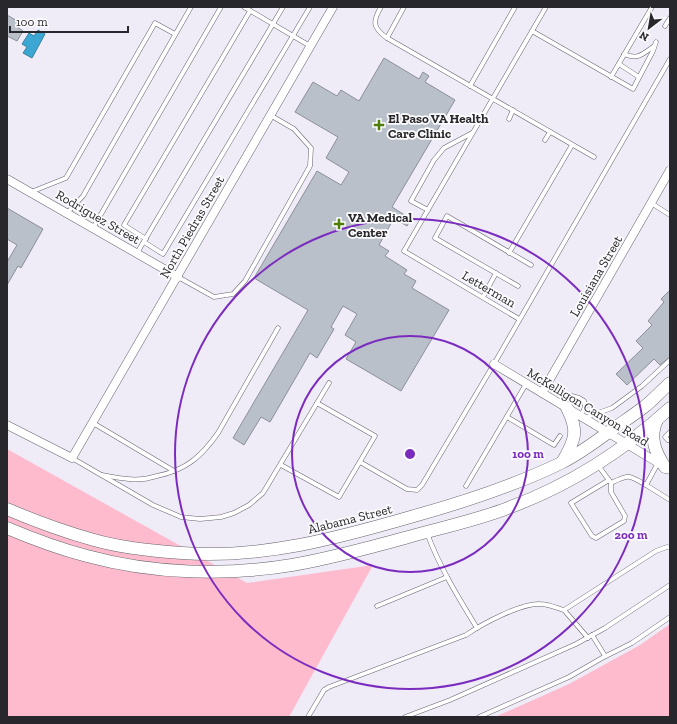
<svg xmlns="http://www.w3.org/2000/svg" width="677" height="724" font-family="'Zilla Slab',serif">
<rect width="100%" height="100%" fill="#efecf8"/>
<g fill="#fdbbcd">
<path d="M7,449L247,583L373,565L289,717H7Z"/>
<path d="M670,624V717H495L569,684L640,645Z"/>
</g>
<path fill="#3da7d3" stroke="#3781a1" d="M38,30L45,34L32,58L23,53L27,47L22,44L29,33L34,36Z"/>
<g fill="#bac0ca" stroke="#8a8f99">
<path d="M7,15L19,22L16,26L23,31L17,41L7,36Z"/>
<path d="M384,58L419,79L423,72L429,76L425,82L455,100L392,207L411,219L407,226L394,218L379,245L389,251L385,256L407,270L404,274L416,281L412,288L449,310L401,391L346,359L356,342L345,335L357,314L343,306L331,327L334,329L317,358L310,353L270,422L261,417L244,445L233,438L308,310L254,278L317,171L341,185L349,172L326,158L338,137L295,112L313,82L337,96L341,90L359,101Z"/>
<path d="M7,208L43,229L21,268L18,266L7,285V262L17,245L7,239Z"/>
<path d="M670,290V357L660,365L654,359L627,385L616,374L643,348L636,341L652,325L648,321L664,302L661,299Z"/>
</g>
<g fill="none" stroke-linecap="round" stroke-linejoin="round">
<defs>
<g id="lane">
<path d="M244,7L310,46"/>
<path d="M381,7C372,22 373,28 387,38L594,157"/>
<path d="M665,26L670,18"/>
<path d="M532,31L633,89L653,51L656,42"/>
<path d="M387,38L404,7"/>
<path d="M624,54C638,60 643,54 654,46"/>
<path d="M619,64L639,77"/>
<path d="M611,77L652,7"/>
<path d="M470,86L515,7"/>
<path d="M509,119L513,110"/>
<path d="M545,140L550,132"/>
<path d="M31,192L66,178L155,23L175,34"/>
<path d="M651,203L670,215"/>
<path d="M428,210L411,201L434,160L444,148L472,133"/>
<path d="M67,213L83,196L191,7"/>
<path d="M93,228L221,7"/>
<path d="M146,239L124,225L250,11"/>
<path d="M144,242L163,254L310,7"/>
<path d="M137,253L283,7"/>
<path d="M509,253L572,145"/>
<path d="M178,277L214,297L233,294L245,281L310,166L311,148L294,129L270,115"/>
<path d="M518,286L435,238L447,216L531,265"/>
<path d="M483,297L496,273"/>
<path d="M519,319L404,251L546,7"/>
<path d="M561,404L572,396L579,398L584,401L585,407L581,416"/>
<path d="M507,417L554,445L560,436"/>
<path d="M584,418L612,408L642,386L670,360"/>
<path d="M93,423L174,471"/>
<path d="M668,440L665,437L670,432"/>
<path d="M72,458L153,505L181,517L200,519L221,517L234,513L249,505L263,493L329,383"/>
<path d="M360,462L407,489L417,490L422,485L494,364L670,59"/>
<path d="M658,463L646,485L670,500"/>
<path d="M597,464L611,483C630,474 628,475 646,485"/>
<path d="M281,465L339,497L375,436L317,403"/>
<path d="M102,475C115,477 129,481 142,479C147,479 152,477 157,476C186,470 201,457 218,433L278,328"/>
<path d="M609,480L571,503L592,536L596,538L624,521L625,516L611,492V483"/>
<path d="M466,486L526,384"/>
<path d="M427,533C439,566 458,597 477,628"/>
<path d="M377,606L447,577"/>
<path d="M564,610L588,638"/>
<path d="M592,635L605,656"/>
<path d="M308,717L324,690L329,687L466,635C482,624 521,603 540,604C548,604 557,608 564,610L656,551L667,547L670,548"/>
<path d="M405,717L450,700L576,644L605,628L670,585"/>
<path d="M479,717L569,677L602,658L632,643L670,617"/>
</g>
<g id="street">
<path d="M7,179L178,277"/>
<path d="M494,364L670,470"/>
<path d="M542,393L670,170"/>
<path d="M7,425L72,458L333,7"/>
</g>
<g id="primary">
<path d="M657,420C649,437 655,452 665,467"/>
<path d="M563,461C575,440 579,431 567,408"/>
<path d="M7,509C35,521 65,532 94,540C122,548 153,551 182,553C262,559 338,538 414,516C464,502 514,486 561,463C577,455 591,445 606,434C618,425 631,417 644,407C653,400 661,391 670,383"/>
<path d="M7,528C33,539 60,549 87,556C153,574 225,576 292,565C333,558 372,547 412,536C444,527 477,520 508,508C568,486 623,451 670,408"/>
</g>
</defs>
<use href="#lane" stroke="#66646e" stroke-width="5"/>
<use href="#street" stroke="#66646e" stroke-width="9"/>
<use href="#primary" stroke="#66646e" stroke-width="13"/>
<use href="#lane" stroke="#fff" stroke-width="4"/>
<use href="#street" stroke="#fff" stroke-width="8"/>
<use href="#primary" stroke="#fff" stroke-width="12"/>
</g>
<g fill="none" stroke="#7b2cbf" stroke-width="2">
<circle cx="410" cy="454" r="118"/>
<circle cx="410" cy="454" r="235"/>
</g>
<g fill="#4e7d08" stroke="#fcfbfd" stroke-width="1.5">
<path d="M377 119h4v4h4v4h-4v4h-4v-4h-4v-4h4z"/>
<path d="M337 218h4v4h4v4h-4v4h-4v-4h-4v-4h4z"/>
</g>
<g text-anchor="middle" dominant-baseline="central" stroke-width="3.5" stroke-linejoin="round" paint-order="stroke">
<g font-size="13" font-weight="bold" fill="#28272b" stroke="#fcfbfd" text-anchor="start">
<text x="388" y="118">El Paso VA Health<tspan x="388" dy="15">Care Clinic</tspan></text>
<text x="348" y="217">VA Medical<tspan x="348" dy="15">Center</tspan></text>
</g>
<g font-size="13" fill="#28272b" stroke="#fcfbfd">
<text transform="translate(98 217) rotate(30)">Rodriguez Street</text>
<text transform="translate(192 227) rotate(-60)">North Piedras Street</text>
<text transform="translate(596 276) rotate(-60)">Louisiana Street</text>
<text transform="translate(489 289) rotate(30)">Letterman</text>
<text transform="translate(588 407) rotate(31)">McKelligon Canyon Road</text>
<text transform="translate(350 519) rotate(-14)">Alabama Street</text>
</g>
</g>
<circle cx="410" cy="454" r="6" fill="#7b2cbf" stroke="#fcfbfd" stroke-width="2"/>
<g font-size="12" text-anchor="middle" font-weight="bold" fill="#7b2cbf" stroke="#fcfbfd" stroke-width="3.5" stroke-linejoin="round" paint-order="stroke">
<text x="528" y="458">100 m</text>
<text x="631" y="539">200 m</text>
</g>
<rect width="677" height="724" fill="none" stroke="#28272b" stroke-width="16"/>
<g transform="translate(649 28) rotate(211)" stroke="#fcfbfd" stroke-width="3" paint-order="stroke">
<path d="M0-3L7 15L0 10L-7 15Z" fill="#28272b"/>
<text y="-6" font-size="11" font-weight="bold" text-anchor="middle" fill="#28272b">N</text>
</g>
<path d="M10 26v6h118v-6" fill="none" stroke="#28272b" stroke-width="2"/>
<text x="16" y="26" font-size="12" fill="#28272b" stroke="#fcfbfd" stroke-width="3" paint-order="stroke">100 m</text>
</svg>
